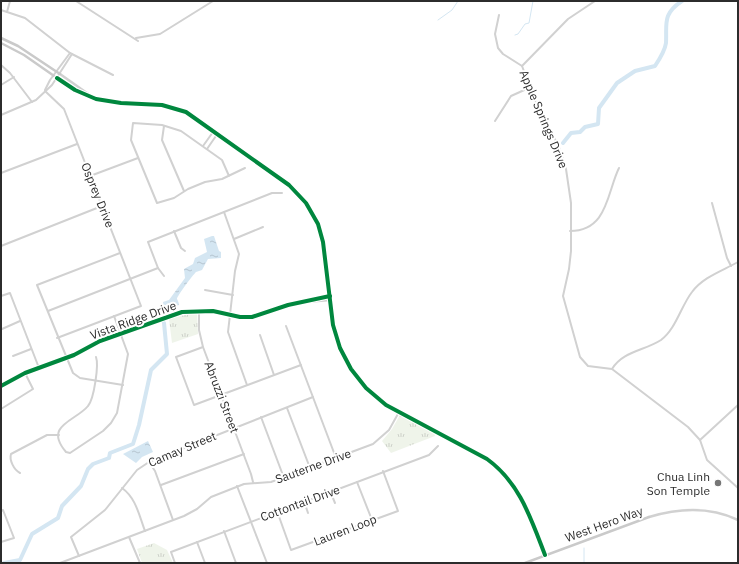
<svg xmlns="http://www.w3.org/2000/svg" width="739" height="564" font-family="'IBM Plex Sans',sans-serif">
<defs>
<pattern id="park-tufts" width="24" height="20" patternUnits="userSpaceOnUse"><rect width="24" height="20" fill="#eff4ea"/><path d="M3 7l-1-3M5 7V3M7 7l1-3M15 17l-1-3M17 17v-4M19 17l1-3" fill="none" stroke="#cdd1c9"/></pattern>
<pattern id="water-ripples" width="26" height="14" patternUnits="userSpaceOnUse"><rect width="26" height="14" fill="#d4e6f2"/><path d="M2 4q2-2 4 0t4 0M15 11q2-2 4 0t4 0" fill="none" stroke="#b6c5d0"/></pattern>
</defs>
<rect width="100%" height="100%" fill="#fff"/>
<g fill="url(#park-tufts)">
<path d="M197,312L198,334L172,343L169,319Z"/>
<path d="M400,415L434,432L435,436L391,453L382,441L392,429Z"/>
<path d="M154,543L167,550L173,563H142L137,549Z"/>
</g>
<path fill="#eff4ea" d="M184,319H189L191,326L185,331L176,328L177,324Z"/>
<g fill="url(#water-ripples)">
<path d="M212,236H214L219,251L221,252V258L208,259L202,270L196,272C193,275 177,296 177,299C178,301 179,303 179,305L164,308L163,302L169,300L185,278L184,269L193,264L195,258L207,252L204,239Z"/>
<path d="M148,441L153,452L142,457L136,463L123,454Z"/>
</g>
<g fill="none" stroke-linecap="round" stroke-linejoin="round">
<g stroke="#d4e6f2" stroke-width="1">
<path d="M438,20L452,10L458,1"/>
<path d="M515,35L518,34L525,24L529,23L533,1"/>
<path d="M584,548V563"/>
</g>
<g stroke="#d4e6f2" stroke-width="4">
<path d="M563,143L571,133L580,132L585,127L598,124L599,108L617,83L635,71L655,66C659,60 665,50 666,43C667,24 662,14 682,1"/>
<path d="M4,563L20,560L32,534L58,518L62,506L81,486L88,469L93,464L109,458L110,453L133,444L139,425L151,370L167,354L164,323"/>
</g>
<g stroke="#d1d1d1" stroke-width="2">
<path d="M76,1L138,41"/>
<path d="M1,10L25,18L70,53L113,75"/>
<path d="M7,12L10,1"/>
<path d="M499,15L495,34L498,48L503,54L522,66L538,108L559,147L566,169L571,203V251L569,269L563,296L580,357L588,366L612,369L688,427L700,440L707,460L738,488"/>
<path d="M136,38L160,34L213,1"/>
<path d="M1,65L10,73L32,102"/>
<path d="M522,66L568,19L595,1"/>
<path d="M1,85L14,77"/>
<path d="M45,90L50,80L70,53"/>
<path d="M45,91L64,109L141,306L57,338"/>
<path d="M1,115L36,100L52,85L72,54"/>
<path d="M495,121L511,96L531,87"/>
<path d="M164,126L162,140L184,191"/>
<path d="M203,146L213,132"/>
<path d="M207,149L218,133"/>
<path d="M1,173L77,144"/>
<path d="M90,176L138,158"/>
<path d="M229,176L222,160L181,131L162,125L133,123L131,140L157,203L174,198L188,189L205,182L222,179L245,168"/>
<path d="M712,203L727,258L731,266"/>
<path d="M224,212L239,254L235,271L228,332L247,385"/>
<path d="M174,231L181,248L185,251"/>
<path d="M570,231C608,231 607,192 619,168"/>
<path d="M234,239L263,227"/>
<path d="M1,246L102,206"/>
<path d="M120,253L37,285L73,373L80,378L123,385"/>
<path d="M164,276L158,268L148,242L272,193H282"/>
<path d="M205,290L233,295"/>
<path d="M1,296L10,293L39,368"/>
<path d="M199,310V330L203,347L251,474L253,482"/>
<path d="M48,311L158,268"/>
<path d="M286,326L336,458"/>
<path d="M2,329L20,321"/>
<path d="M260,335L274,375"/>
<path d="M203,347L176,357L194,405L301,365"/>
<path d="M13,356L31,349"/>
<path d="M96,357C99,365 94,399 88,406C76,421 43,425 66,452L70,453L103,431L111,423L117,413L128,354L114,316"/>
<path d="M612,369C623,351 644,351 661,340C676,329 681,306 692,292C703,277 722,271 738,262"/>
<path d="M287,408L310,468"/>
<path d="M1,409L33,389L25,373"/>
<path d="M261,417L284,478"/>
<path d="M700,440L738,405"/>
<path d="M149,462L155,471L173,520"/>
<path d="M20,473C14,470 9,460 11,454L47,435H59"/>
<path d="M357,482L372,520"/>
<path d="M161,485L244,454"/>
<path d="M237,486L267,563"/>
<path d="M122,488C136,498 139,515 145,531"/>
<path d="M330,491L335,503"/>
<path d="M304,501L308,513"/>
<path d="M1,511L3,510L14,538L1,542"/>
<path d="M277,511L291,550L398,511L383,471"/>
<path d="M224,531L236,563"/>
<path d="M129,537L140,563"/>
<path d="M197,542L205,563"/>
<path d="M79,556L71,537L105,510L137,470L149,462L313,397"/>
<path d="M60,563L184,516L197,509L211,497L244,484L271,482L373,444L389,430L399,412"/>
<path d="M175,563L171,552L429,455L438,446"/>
</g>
<g stroke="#d1d1d1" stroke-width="2.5">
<path d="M60,74L94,98"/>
<path d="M57,78L75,90L96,99L121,103L162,105L186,112L289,185L306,203L318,224L323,242L333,325L340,348L351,369L366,388L386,405L487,459C520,483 531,519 545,555"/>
<path d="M306,302L330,300"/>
<path d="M1,386L25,373L74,355L100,341L182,312L213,311L240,317H252L288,305L330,296"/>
<path d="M649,517C679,508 709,506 738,520"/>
</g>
<g stroke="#cacaca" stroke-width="2.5">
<path d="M1,38L18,46L60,74"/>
<path d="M1,43L24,55L57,78"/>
<path d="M525,563L649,517"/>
</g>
<defs>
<g id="cycleway">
<path d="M57,78L75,90L96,99L121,103L162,105L186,112L289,185L306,203L318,224L323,242L333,325L340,348L351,369L366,388L386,405L487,459C520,483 531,519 545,555"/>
<path d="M1,386L25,373L74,355L100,341L182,312L213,311L240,317H252L288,305L330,296"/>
</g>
</defs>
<use href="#cycleway" stroke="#fff" stroke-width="6"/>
<use href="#cycleway" stroke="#00873e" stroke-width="4"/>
</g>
<circle fill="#767676" stroke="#fff" stroke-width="1.5" cx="718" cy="483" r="4"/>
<g text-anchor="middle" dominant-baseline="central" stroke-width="4" stroke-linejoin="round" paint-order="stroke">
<g font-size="12" fill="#2c2c2c" stroke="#fff">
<text transform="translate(544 119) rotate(67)">Apple Springs Drive</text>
<text transform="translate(98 195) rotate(68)">Osprey Drive</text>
<text transform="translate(133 320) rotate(-20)">Vista Ridge Drive</text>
<text transform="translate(222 397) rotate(69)">Abruzzi Street</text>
<text transform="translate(182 449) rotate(-23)">Camay Street</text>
<text transform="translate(313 466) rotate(-20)">Sauterne Drive</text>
<text transform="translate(300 503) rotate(-20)">Cottontail Drive</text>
<text transform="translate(604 524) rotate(-20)">West Hero Way</text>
<text transform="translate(345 530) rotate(-21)">Lauren Loop</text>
</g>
<g font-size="12" fill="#2c2c2c" stroke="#fff" text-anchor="end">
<text x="710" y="476">Chua Linh<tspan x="710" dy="14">Son Temple</tspan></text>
</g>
</g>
<rect width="739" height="564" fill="none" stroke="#2c2c2c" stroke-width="4"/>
</svg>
